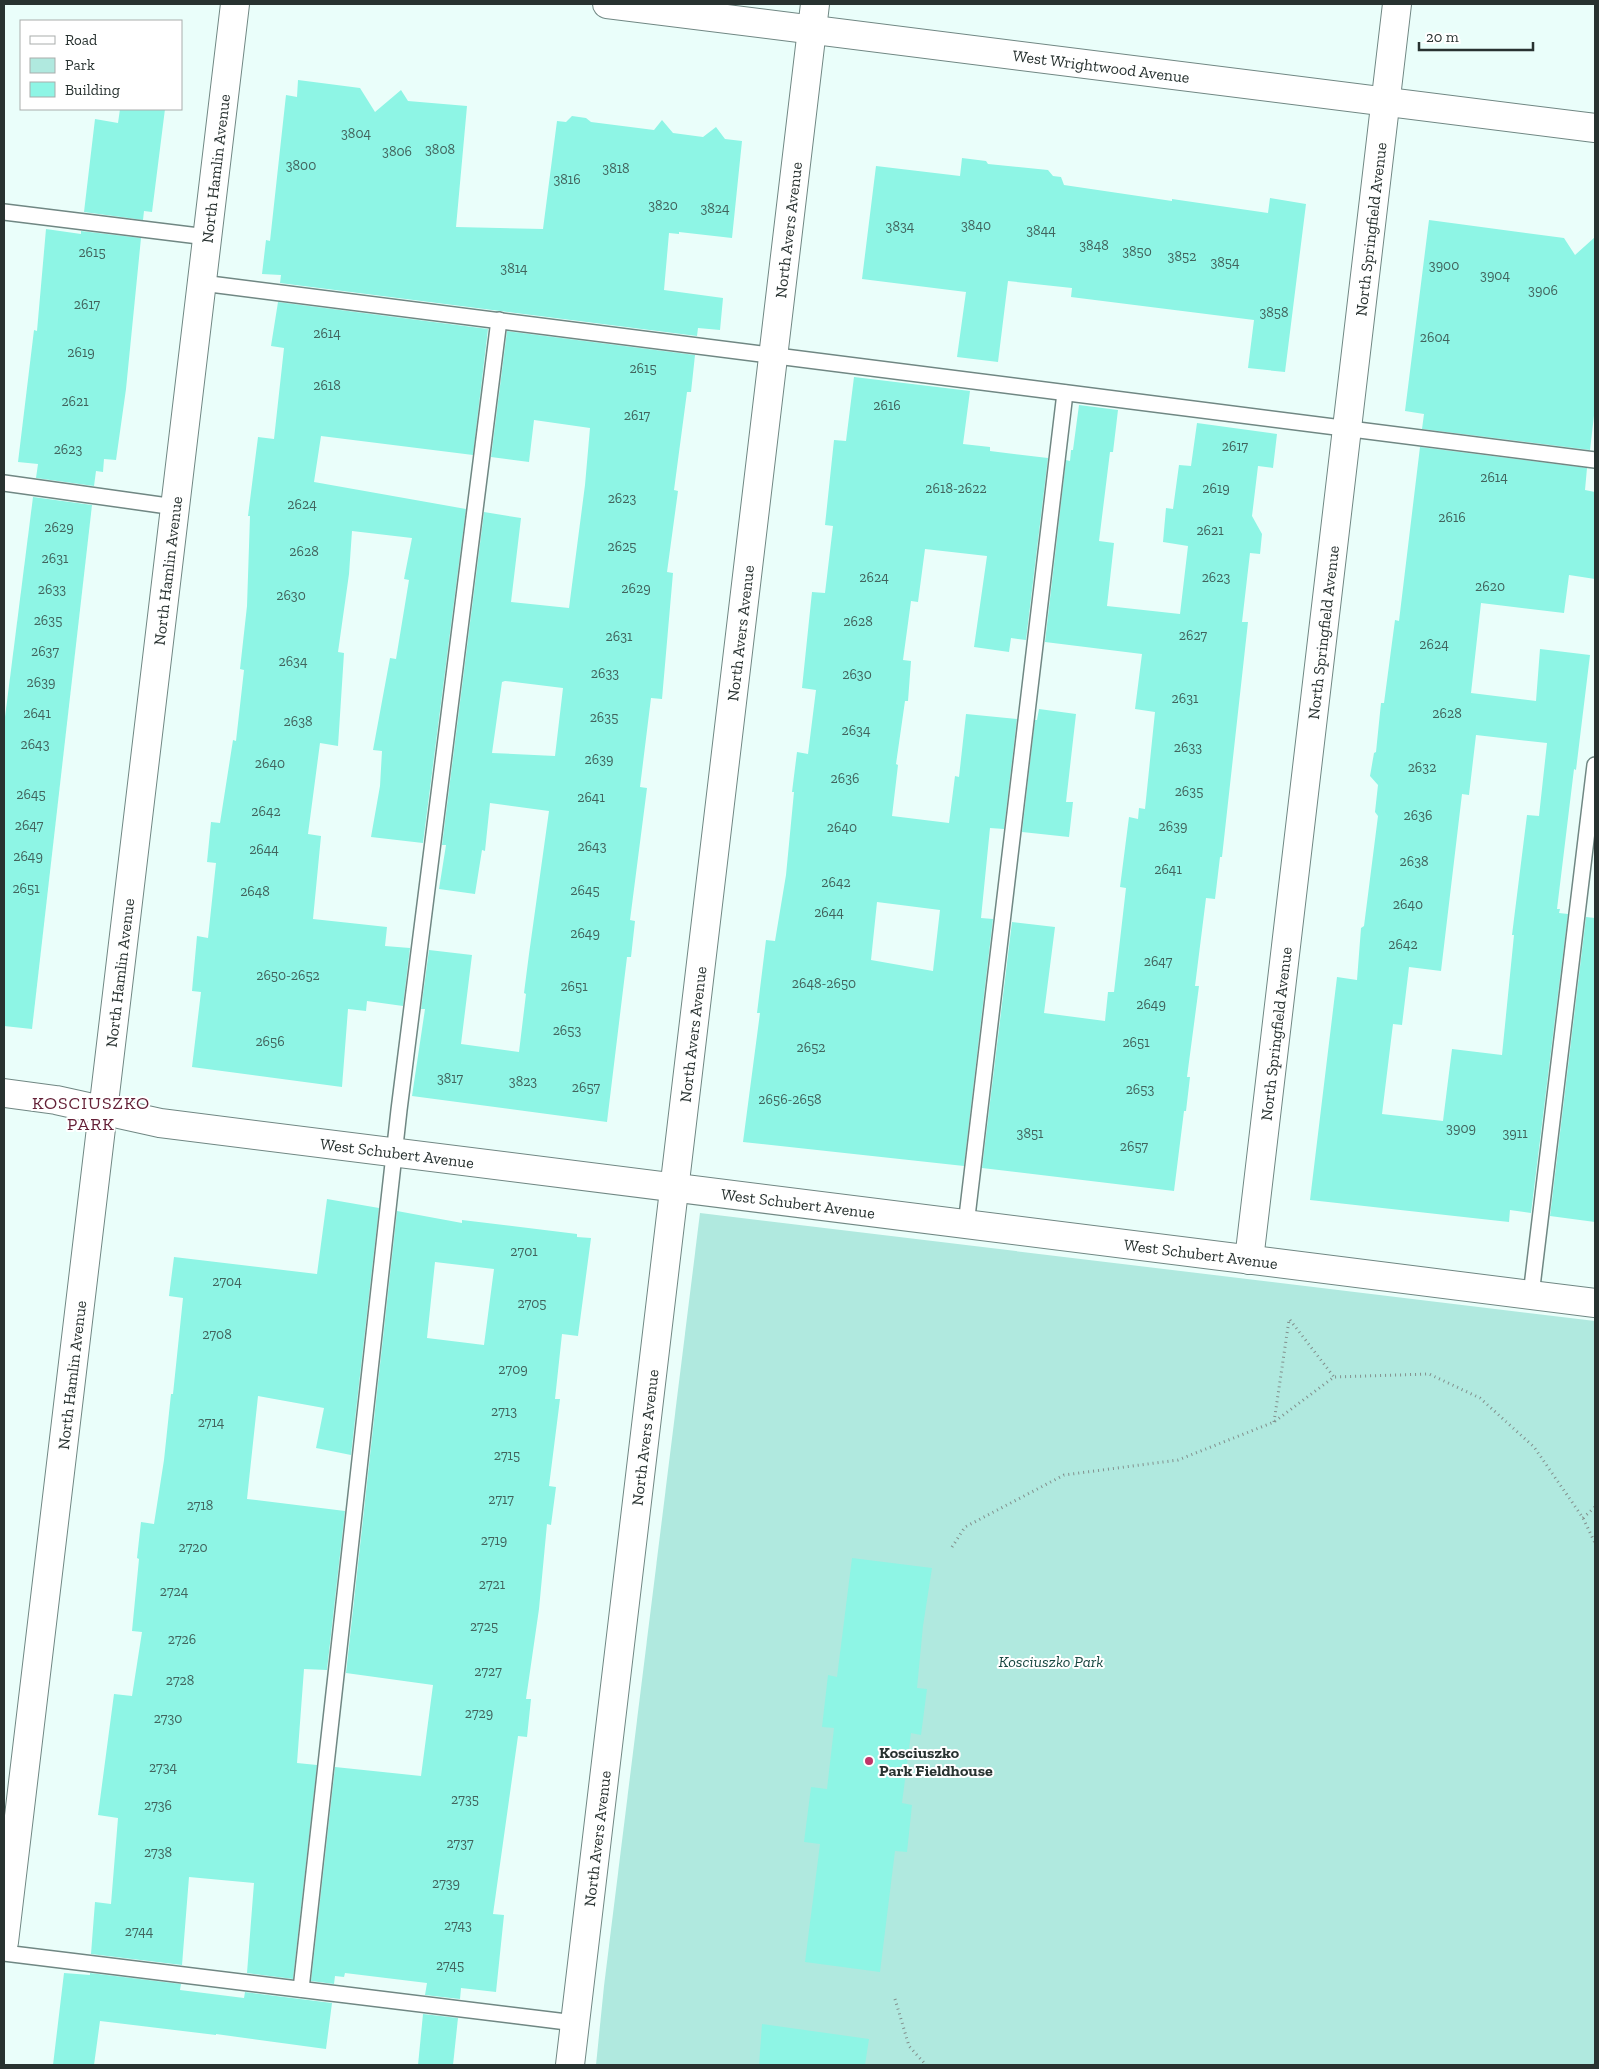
<svg xmlns="http://www.w3.org/2000/svg" width="1599" height="2069" font-family="'Zilla Slab',serif">
<rect width="100%" height="100%" fill="#eafefa"/>
<path fill="#b0e9df" d="M700,1213L1595,1321V2065H596L604,1986Z"/>
<g fill="#8ef5e5" fill-rule="evenodd">
<path d="M298,80L360,88L375,112L401,90L408,101L467,106L456,227L543,229L557,121L566,122L572,116L586,118L591,122L654,130L662,120L673,133L703,137L716,127L725,139L742,141L732,238L679,232V234L669,233L664,290L723,298L720,330L698,328L697,336L280,283L281,275L262,274L266,240L270,241L286,95L297,97Z"/>
<path d="M120,109H165L152,212L144,211L143,220L84,212L95,119L118,123Z"/>
<path d="M962,158L986,161L988,164L1048,170L1053,176L1061,177L1064,185L1172,201V199L1268,213L1270,198L1306,204L1285,372L1248,368L1254,320L1071,297L1072,288L1008,281L998,362L957,357L966,292L862,279L876,166L960,176Z"/>
<path d="M1429,220L1564,238L1575,255L1595,237V407L1590,450L1422,429L1424,414L1405,411Z"/>
<path d="M46,229L81,234V231L141,238L126,389L116,460L104,459L103,472L96,471L94,486L36,478L38,464L18,462L34,330L37,331Z"/>
<path d="M278,302L488,329L473,455L321,436L314,482L466,509L423,843L371,837L380,786L382,751L373,750L390,658L396,659L409,580L404,579L412,538L352,531L349,574L338,652L344,653L338,746L320,743L308,834L321,836L313,919L387,927L385,946L410,948L403,1006L367,1001L366,1011L348,1009L342,1087L192,1067L201,992L192,991L197,936L208,938L216,863L207,862L211,822L220,823L233,740L236,741L244,670L240,669L247,606L250,516H248L258,437L274,439L284,348L271,346Z"/>
<path d="M507,331L695,355L691,392H687L674,490L678,491L667,572L673,573L662,699L651,698L640,787L647,788L630,920L635,921L631,957H627L607,1122L412,1096L425,1009H421L429,950L472,955L461,1044L519,1052L526,994L524,993L529,954L549,811L490,803L485,851L482,850L475,894L439,889L446,845H442L484,512L521,518L511,602L569,608L585,485L590,428L534,420L529,462L491,457ZM505,681L563,688L555,756L492,753L502,682Z"/>
<path d="M854,377L970,391L963,444L990,447V451L1048,458L1026,640L1011,638L1009,652L974,647L987,556L925,549L918,602L911,601L903,660L911,661L908,701H905L896,764L898,765L892,816L949,823L955,776L959,777L966,714L1017,719L1004,829L990,828L981,918L993,919L964,1166L743,1142L760,1013H757L766,940L775,941L786,875L794,792H792L797,752L808,754L816,690L802,688L812,592L825,593L833,526L825,525L834,440L846,441ZM877,902L940,910L933,971L871,960Z"/>
<path d="M1079,405L1118,410L1113,452H1110L1099,541L1114,543L1107,606L1180,614L1188,546L1163,542L1166,508L1173,509L1179,465L1191,466L1197,423L1277,434L1273,468L1258,466L1252,516L1262,534L1260,554L1250,553L1242,622H1248L1222,857H1220L1215,899L1206,898L1195,986H1199L1187,1077H1190L1186,1111H1184L1174,1191L982,1168L1012,922L1055,927L1044,1013L1105,1021L1108,992H1114L1126,888L1120,887L1129,817L1138,819L1139,808L1145,809L1155,712L1135,709L1142,654L1045,642L1066,460L1070,461L1071,450H1073Z"/>
<path d="M1420,447L1587,468L1585,490L1595,492V579L1569,575L1564,613L1481,603L1471,693L1536,701L1540,649L1590,655L1576,770L1574,769L1557,909H1560L1559,913L1568,914L1531,1213L1510,1210L1509,1222L1310,1200L1337,977L1357,980L1361,928L1364,926L1378,816L1375,812L1378,785L1370,776L1374,753L1376,752L1381,703H1384L1395,620L1399,621ZM1476,735L1547,743L1539,816L1527,815L1512,935H1514L1502,1055L1452,1049L1443,1121L1382,1114L1393,1024L1402,1025L1409,967L1441,971L1462,794L1469,795Z"/>
<path d="M33,497L92,505L32,1029L4,1026V725Z"/>
<path d="M1039,709L1076,714L1066,802H1073L1069,837L1022,832L1035,720H1037Z"/>
<path d="M1586,917L1595,918V1222L1550,1216Z"/>
<path d="M327,1199L379,1208L351,1455L316,1448L324,1408L258,1396L247,1499L345,1511L327,1670L304,1669L297,1763L317,1765L293,1979L247,1973L254,1883L189,1877L182,1965L91,1954L95,1902L111,1904L118,1818L98,1815L114,1694L132,1696L142,1632L132,1631L139,1559L137,1558L141,1522L154,1524L164,1460L171,1394H173L183,1298L169,1296L174,1257L317,1274Z"/>
<path d="M397,1211L462,1223V1220L577,1234V1237L591,1238L578,1336L562,1334L555,1399H560L549,1486L556,1487L551,1525L547,1524L539,1609L526,1699H531L527,1737L518,1736L493,1914L504,1915L496,1992L461,1988L460,1999L425,1995L427,1983L345,1973L344,1977L335,1976L334,1984L311,1981L335,1767L421,1776L433,1685L346,1673ZM435,1262L494,1269L484,1345L427,1338Z"/>
<path d="M852,1558L932,1568L923,1626L917,1688L927,1689L921,1735L911,1733L902,1803L912,1805L907,1852L895,1851L880,1972L805,1962L820,1844L804,1842L811,1787L827,1789L834,1728L822,1727L828,1675L837,1677Z"/>
<path d="M64,1973L90,1975V1973L181,1984L180,1990L244,1998L245,1992L332,2003L326,2049L216,2034V2035L100,2021L94,2065H53Z"/>
<path d="M423,2014L458,2018L453,2065H418Z"/>
<path d="M762,2024L869,2039L865,2065H759Z"/>
</g>
<g fill="none" stroke-linecap="round" stroke-linejoin="round">
<defs>
<g id="service">
<path d="M4,212L207,237"/>
<path d="M202,283L1595,460"/>
<path d="M4,483L175,507"/>
<path d="M966,1225L1065,393"/>
<path d="M1531,1295L1595,765"/>
<path d="M4,1953L575,2023"/>
<path d="M301,1989L399,1110L499,320"/>
</g>
<g id="minor">
<path id="s1" d="M4,1093L56,1100L160,1123L1595,1303"/>
<path id="s2" d="M1249,1260L1397,4"/>
<path id="s3" d="M4,1942L235,4"/>
<path id="s4" d="M570,2065L815,4"/>
</g>
<g id="tertiary">
<path id="s5" d="M607,4L1595,128"/>
</g>
</defs>
<use href="#service" stroke="#708783" stroke-width="18"/>
<use href="#minor" stroke="#708783" stroke-width="30"/>
<use href="#tertiary" stroke="#708783" stroke-width="30"/>
<g stroke="#82908d" stroke-width="3" stroke-dasharray="1 4" stroke-linecap="butt">
<path d="M1290,1320L1334,1377"/>
<path d="M1274,1422L1289,1320"/>
<path d="M1583,1518L1595,1507"/>
<path d="M952,1547L965,1527L1064,1475L1178,1460L1274,1422L1334,1377L1429,1374L1480,1398L1534,1447L1583,1518L1595,1543"/>
<path d="M895,1999L909,2046L926,2065"/>
<path d="M1594,2065L1595,2062"/>
</g>
<use href="#service" stroke="#fff" stroke-width="15"/>
<use href="#minor" stroke="#fff" stroke-width="28"/>
<use href="#tertiary" stroke="#fff" stroke-width="28"/>
</g>
<circle fill="#c13569" stroke="#fff" stroke-width="2" cx="869" cy="1761" r="5"/>
<g text-anchor="middle" dominant-baseline="central" stroke-width="4" stroke-linejoin="round" paint-order="stroke">
<g font-size="14" fill="#42635d">
<text x="356" y="133">3804</text>
<text x="440" y="149">3808</text>
<text x="397" y="151">3806</text>
<text x="301" y="165">3800</text>
<text x="616" y="168">3818</text>
<text x="567" y="179">3816</text>
<text x="663" y="205">3820</text>
<text x="715" y="208">3824</text>
<text x="976" y="225">3840</text>
<text x="900" y="226">3834</text>
<text x="1041" y="230">3844</text>
<text x="1094" y="245">3848</text>
<text x="1137" y="251">3850</text>
<text x="92" y="252">2615</text>
<text x="1182" y="256">3852</text>
<text x="1225" y="262">3854</text>
<text x="1444" y="265">3900</text>
<text x="514" y="268">3814</text>
<text x="1495" y="275">3904</text>
<text x="1543" y="290">3906</text>
<text x="87" y="304">2617</text>
<text x="1274" y="312">3858</text>
<text x="327" y="333">2614</text>
<text x="1435" y="337">2604</text>
<text x="81" y="352">2619</text>
<text x="643" y="368">2615</text>
<text x="327" y="385">2618</text>
<text x="75" y="401">2621</text>
<text x="887" y="405">2616</text>
<text x="637" y="415">2617</text>
<text x="1235" y="446">2617</text>
<text x="68" y="449">2623</text>
<text x="1494" y="477">2614</text>
<text x="956" y="488">2618-2622</text>
<text x="1216" y="488">2619</text>
<text x="622" y="498">2623</text>
<text x="302" y="504">2624</text>
<text x="1452" y="517">2616</text>
<text x="59" y="527">2629</text>
<text x="1210" y="530">2621</text>
<text x="622" y="546">2625</text>
<text x="304" y="551">2628</text>
<text x="55" y="558">2631</text>
<text x="874" y="577">2624</text>
<text x="1216" y="577">2623</text>
<text x="1490" y="586">2620</text>
<text x="636" y="588">2629</text>
<text x="52" y="589">2633</text>
<text x="291" y="595">2630</text>
<text x="48" y="620">2635</text>
<text x="858" y="621">2628</text>
<text x="1193" y="635">2627</text>
<text x="619" y="636">2631</text>
<text x="1434" y="644">2624</text>
<text x="45" y="651">2637</text>
<text x="293" y="661">2634</text>
<text x="605" y="673">2633</text>
<text x="857" y="674">2630</text>
<text x="41" y="682">2639</text>
<text x="1185" y="698">2631</text>
<text x="37" y="713">2641</text>
<text x="1447" y="713">2628</text>
<text x="604" y="717">2635</text>
<text x="298" y="721">2638</text>
<text x="856" y="730">2634</text>
<text x="35" y="744">2643</text>
<text x="1188" y="747">2633</text>
<text x="599" y="759">2639</text>
<text x="270" y="763">2640</text>
<text x="1422" y="767">2632</text>
<text x="845" y="778">2636</text>
<text x="1189" y="791">2635</text>
<text x="31" y="794">2645</text>
<text x="591" y="797">2641</text>
<text x="266" y="811">2642</text>
<text x="1418" y="815">2636</text>
<text x="29" y="825">2647</text>
<text x="1173" y="826">2639</text>
<text x="842" y="827">2640</text>
<text x="592" y="846">2643</text>
<text x="264" y="849">2644</text>
<text x="28" y="856">2649</text>
<text x="1414" y="861">2638</text>
<text x="1168" y="869">2641</text>
<text x="836" y="882">2642</text>
<text x="26" y="888">2651</text>
<text x="585" y="890">2645</text>
<text x="255" y="891">2648</text>
<text x="1408" y="904">2640</text>
<text x="829" y="912">2644</text>
<text x="585" y="933">2649</text>
<text x="1403" y="944">2642</text>
<text x="1158" y="961">2647</text>
<text x="288" y="975">2650-2652</text>
<text x="824" y="983">2648-2650</text>
<text x="574" y="986">2651</text>
<text x="1151" y="1004">2649</text>
<text x="567" y="1030">2653</text>
<text x="270" y="1041">2656</text>
<text x="1136" y="1042">2651</text>
<text x="811" y="1047">2652</text>
<text x="450" y="1078">3817</text>
<text x="523" y="1081">3823</text>
<text x="586" y="1087">2657</text>
<text x="1140" y="1089">2653</text>
<text x="790" y="1099">2656-2658</text>
<text x="1461" y="1128">3909</text>
<text x="1030" y="1133">3851</text>
<text x="1515" y="1133">3911</text>
<text x="1134" y="1146">2657</text>
<text x="524" y="1251">2701</text>
<text x="227" y="1281">2704</text>
<text x="532" y="1303">2705</text>
<text x="217" y="1334">2708</text>
<text x="513" y="1369">2709</text>
<text x="504" y="1411">2713</text>
<text x="211" y="1422">2714</text>
<text x="507" y="1455">2715</text>
<text x="501" y="1499">2717</text>
<text x="200" y="1505">2718</text>
<text x="494" y="1540">2719</text>
<text x="193" y="1547">2720</text>
<text x="492" y="1584">2721</text>
<text x="174" y="1591">2724</text>
<text x="484" y="1626">2725</text>
<text x="182" y="1639">2726</text>
<text x="488" y="1671">2727</text>
<text x="180" y="1680">2728</text>
<text x="479" y="1713">2729</text>
<text x="168" y="1718">2730</text>
<text x="163" y="1767">2734</text>
<text x="465" y="1799">2735</text>
<text x="158" y="1805">2736</text>
<text x="460" y="1843">2737</text>
<text x="158" y="1852">2738</text>
<text x="446" y="1883">2739</text>
<text x="458" y="1925">2743</text>
<text x="139" y="1931">2744</text>
<text x="450" y="1965">2745</text>
</g>
<g font-size="16" fill="#283230" stroke="#fff">
<text stroke="none"><textPath href="#s5" startOffset="498">West Wrightwood Avenue</textPath></text>
<text stroke="none"><textPath href="#s3" startOffset="1786">North Hamlin Avenue</textPath></text>
<text stroke="none"><textPath href="#s4" startOffset="1848">North Avers Avenue</textPath></text>
<text stroke="none"><textPath href="#s2" startOffset="1038">North Springfield Avenue</textPath></text>
<text stroke="none"><textPath href="#s3" startOffset="1381">North Hamlin Avenue</textPath></text>
<text stroke="none"><textPath href="#s4" startOffset="1442">North Avers Avenue</textPath></text>
<text stroke="none"><textPath href="#s2" startOffset="632">North Springfield Avenue</textPath></text>
<text stroke="none"><textPath href="#s3" startOffset="976">North Hamlin Avenue</textPath></text>
<text stroke="none"><textPath href="#s2" startOffset="228">North Springfield Avenue</textPath></text>
<text stroke="none"><textPath href="#s4" startOffset="1038">North Avers Avenue</textPath></text>
<text stroke="none"><textPath href="#s1" startOffset="398">West Schubert Avenue</textPath></text>
<text stroke="none"><textPath href="#s1" startOffset="802">West Schubert Avenue</textPath></text>
<text stroke="none"><textPath href="#s1" startOffset="1208">West Schubert Avenue</textPath></text>
<text stroke="none"><textPath href="#s3" startOffset="571">North Hamlin Avenue</textPath></text>
<text stroke="none"><textPath href="#s4" startOffset="632">North Avers Avenue</textPath></text>
<text stroke="none"><textPath href="#s4" startOffset="228">North Avers Avenue</textPath></text>
</g>
<g font-size="16" font-style="italic" fill="#184741" stroke="#fff">
<text x="1051" y="1661">Kosciuszko Park</text>
</g>
<g font-size="16" font-weight="bold" fill="#283230" stroke="#fff" text-anchor="start">
<text x="879" y="1752">Kosciuszko<tspan x="879" dy="18">Park Fieldhouse</tspan></text>
</g>
<g font-size="18" letter-spacing="1" fill="#652138" stroke="#fff">
<text x="91" y="1103">KOSCIUSZKO<tspan x="91" dy="21">PARK</tspan></text>
</g>
</g>
<rect width="1599" height="2069" fill="none" stroke="#283230" stroke-width="10"/>
<rect x="20" y="20" width="162" height="90" fill="#ffffff" stroke="#a9adac"/>
<rect x="30" y="36" width="25" height="8" fill="#ffffff" stroke="#a9adac"/>
<text x="65" y="45" font-size="15" fill="#283230">Road</text>
<rect x="30" y="58" width="25" height="15" fill="#b0e9df" stroke="#a9adac"/>
<text x="65" y="70" font-size="15" fill="#283230">Park</text>
<rect x="30" y="82" width="25" height="15" fill="#8ef5e5" stroke="#a9adac"/>
<text x="65" y="95" font-size="15" fill="#283230">Building</text>
<path d="M1419 42v8h114v-8" fill="none" stroke="#283230" stroke-width="2.5"/>
<text x="1426" y="42" font-size="15" fill="#283230" stroke="#ffffff" stroke-width="4" paint-order="stroke">20 m</text>
</svg>
